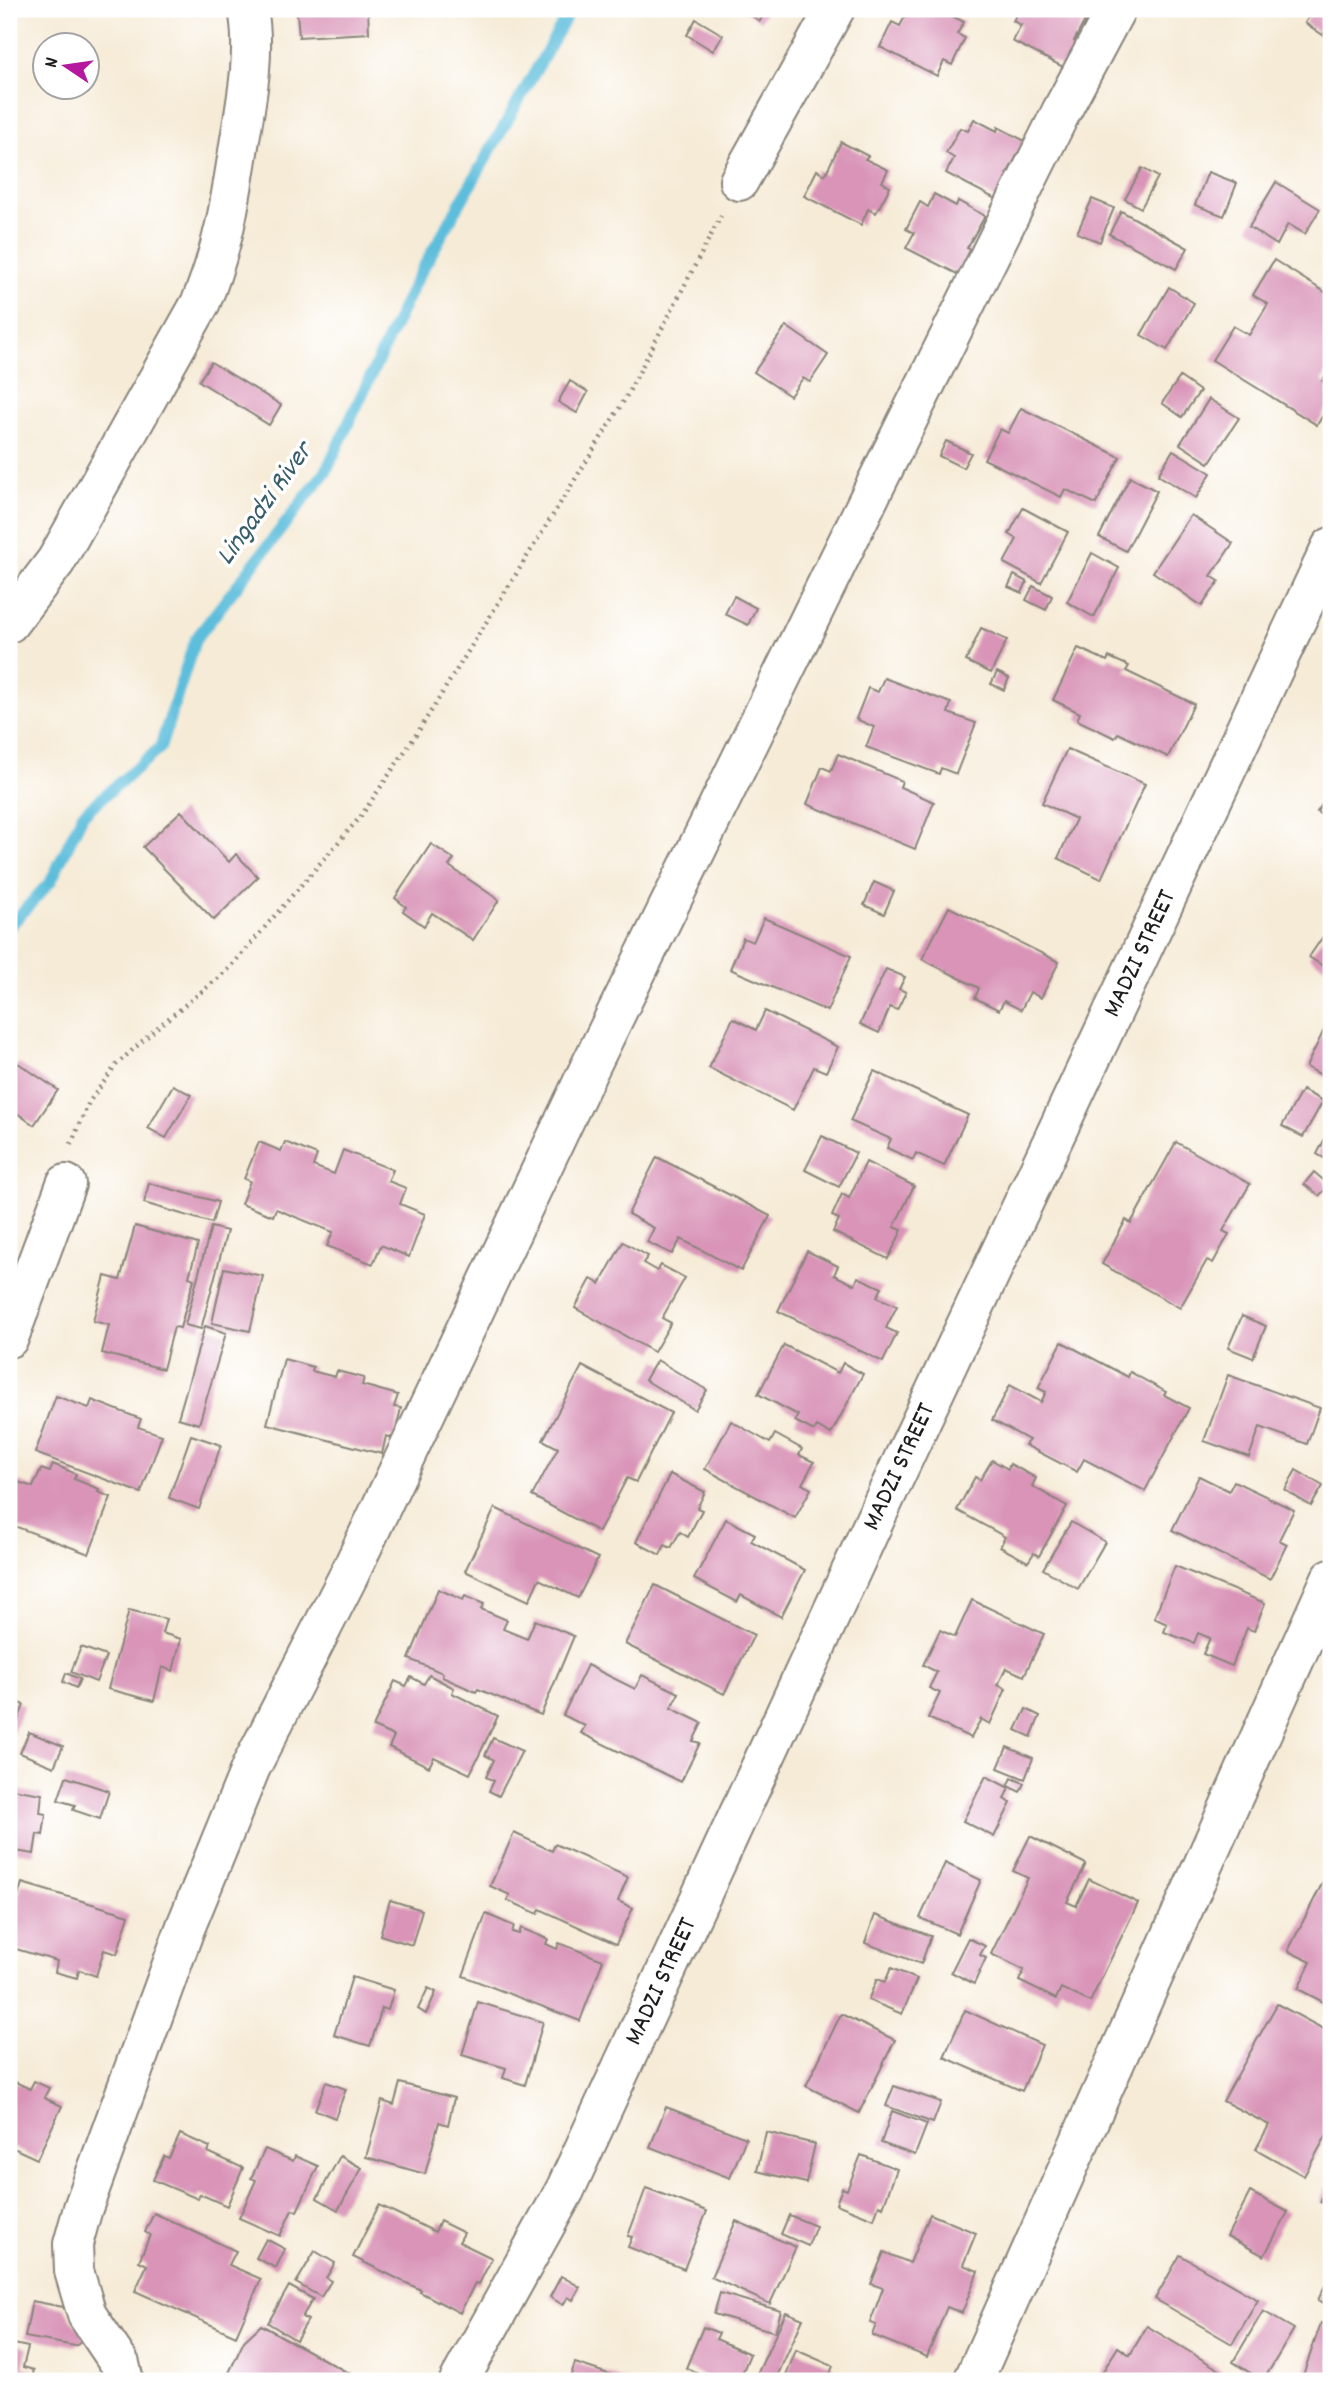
<svg xmlns="http://www.w3.org/2000/svg" width="1340" height="2390" font-family="Dekko,sans-serif">
<rect width="100%" height="100%" fill="#fff"/>
<filter id="ink" filterUnits="userSpaceOnUse"><feTurbulence type="fractalNoise" baseFrequency=".0143" numOctaves="2"/><feDisplacementMap in="SourceGraphic" scale="14" xChannelSelector="R" yChannelSelector="G"/><feConvolveMatrix kernelMatrix="1 2 1 2 8 2 1 2 1" color-interpolation-filters="sRGB"/></filter>
<filter id="wash" filterUnits="userSpaceOnUse"><feTurbulence type="fractalNoise" baseFrequency=".00686" numOctaves="4" result="noise"/><feDisplacementMap in="SourceGraphic" scale="28" xChannelSelector="R" yChannelSelector="G"/><feGaussianBlur stdDeviation="1.57" result="paint"/><feColorMatrix in="noise" values="0 0 0 0 0 0 0 0 0 0 0 0 0 0 0 0 0 1.4 0 .05"/><feComposite in="paint" operator="in"/></filter>
<g filter="url(#wash)">
<rect width="100%" height="100%" fill="#f6ebd7"/>
<g fill="none" stroke-linecap="round" stroke-linejoin="round">
<path stroke="#5dbedc" stroke-width="12" d="M9,927L51,881L83,814L160,748L195,640L326,471L415,282L571,9"/>
</g>
<g id="blocks">
<g fill="#d994b8">
<path d="M368,9L369,33L299,37L297,12Z"/>
<path d="M741,9H767L760,21Z"/>
<path d="M909,9H943L942,11L964,22L957,34L965,38L952,65L944,61L937,76L880,47L892,22L900,26Z"/>
<path d="M1019,9H1091L1074,41L1083,46L1069,70L1012,41L1021,25L1013,21Z"/>
<path d="M1314,9H1331V22L1323,35L1305,23Z"/>
<path d="M696,19L723,35L713,51L687,35Z"/>
<path d="M974,119L997,131L998,127L1025,141L1007,174L1016,178L1003,203L946,173L954,158L946,153L960,128L968,131Z"/>
<path d="M841,142L868,156L865,159L888,170L882,182L890,187L876,213L868,209L861,225L804,196L817,170L825,175Z"/>
<path d="M1142,168L1158,177L1141,208L1125,199Z"/>
<path d="M1208,172L1237,183L1224,216L1195,205Z"/>
<path d="M1276,182L1320,209L1305,234L1288,224L1277,245L1249,227Z"/>
<path d="M934,194L956,206L958,201L985,216L967,248L976,252L963,277L906,248L914,233L906,229L920,202L928,207Z"/>
<path d="M1092,199L1114,208L1100,242L1077,233Z"/>
<path d="M1121,211L1188,248L1176,269L1109,234Z"/>
<path d="M1274,260L1331,296V367L1322,381L1331,387V402L1317,425L1212,360L1233,326L1249,335L1268,304L1253,295Z"/>
<path d="M1169,287L1194,303L1167,350L1141,335Z"/>
<path d="M786,326L828,355L810,382L803,378L790,396L754,372Z"/>
<path d="M211,362L281,405L269,425L199,381Z"/>
<path d="M1180,377L1200,391L1182,417L1162,403Z"/>
<path d="M570,381L588,392L577,413L558,402Z"/>
<path d="M1209,399L1239,418L1209,463L1180,444Z"/>
<path d="M1021,408L1120,457L1096,504L1065,489L1061,497L984,459L1000,429L1008,433Z"/>
<path d="M946,441L971,453L963,468L939,456Z"/>
<path d="M1173,450L1211,473L1196,498L1158,475Z"/>
<path d="M1130,477L1157,491L1126,551L1099,537Z"/>
<path d="M1023,508L1068,532L1041,583L1004,563L1017,539L1009,534Z"/>
<path d="M1191,515L1233,543L1211,576L1219,581L1202,606L1153,572Z"/>
<path d="M1092,553L1119,568L1094,617L1067,602Z"/>
<path d="M1014,575L1027,582L1022,593L1008,587Z"/>
<path d="M1033,586L1052,596L1046,610L1026,600Z"/>
<path d="M734,596L756,608L748,625L725,614Z"/>
<path d="M981,628L1007,640L991,673L966,661Z"/>
<path d="M1078,648L1107,661L1109,657L1129,666L1126,671L1194,704L1168,757L1118,733L1115,738L1077,720L1080,713L1053,700Z"/>
<path d="M997,672L1009,678L1004,690L991,684Z"/>
<path d="M884,678L951,703L948,713L976,723L956,774L941,768L939,774L866,747L874,727L856,719L868,688L878,692Z"/>
<path d="M1067,749L1145,784L1101,879L1058,858L1076,819L1042,803Z"/>
<path d="M838,754L902,781L900,787L934,802L915,849L807,804L822,767L831,771Z"/>
<path d="M1331,791V821L1317,812Z"/>
<path d="M181,811L229,862L236,854L258,877L214,920L143,847Z"/>
<path d="M431,844L454,859L449,866L499,900L473,940L432,913L424,926L403,911L406,907L395,898Z"/>
<path d="M874,882L894,891L884,914L864,905Z"/>
<path d="M949,907L1059,962L1041,998L1030,992L1021,1010L1004,1001L999,1010L975,998L979,988L922,959Z"/>
<path d="M764,918L851,956L827,1011L730,969L743,938L753,942Z"/>
<path d="M1331,925V971L1309,957Z"/>
<path d="M886,969L905,977L899,989L906,992L897,1010L890,1007L879,1033L860,1024Z"/>
<path d="M765,1011L838,1047L826,1072L814,1067L793,1110L709,1068L733,1018L756,1030Z"/>
<path d="M1326,1026L1331,1028V1080L1306,1067Z"/>
<path d="M18,1063L58,1090L34,1125L14,1111L9,1119V1070L12,1072Z"/>
<path d="M874,1071L968,1115L944,1166L916,1153L913,1160L887,1148L891,1139L850,1121Z"/>
<path d="M173,1085L191,1095L166,1138L148,1128Z"/>
<path d="M1302,1090L1323,1101L1303,1137L1282,1126Z"/>
<path d="M1331,1127V1162L1317,1154Z"/>
<path d="M822,1136L856,1153L839,1187L805,1170Z"/>
<path d="M259,1142L281,1151L285,1142L317,1155L313,1166L334,1174L343,1150L393,1170L388,1181L406,1188L400,1204L425,1214L409,1257L381,1245L373,1264L327,1246L333,1232L276,1209L273,1216L241,1204L250,1181L244,1179Z"/>
<path d="M1176,1142L1250,1184L1223,1231L1229,1234L1213,1263L1207,1260L1180,1308L1102,1264L1126,1220L1131,1223Z"/>
<path d="M657,1157L770,1216L741,1271L681,1239L672,1254L647,1242L654,1228L628,1214Z"/>
<path d="M866,1162L914,1186L894,1227L902,1230L888,1259L833,1232L839,1219L832,1216L842,1194L849,1198Z"/>
<path d="M1314,1172L1329,1185L1319,1196L1304,1184Z"/>
<path d="M149,1183L218,1202L212,1223L144,1203Z"/>
<path d="M135,1226L198,1244L189,1277L194,1279L180,1328L174,1327L163,1369L102,1353L109,1325L93,1321L105,1276L120,1280Z"/>
<path d="M211,1227L227,1231L201,1329L185,1325Z"/>
<path d="M623,1242L648,1256L643,1263L657,1271L661,1265L685,1278L662,1318L671,1323L654,1352L575,1308L591,1279L600,1284Z"/>
<path d="M807,1251L838,1266L834,1275L855,1285L858,1277L882,1288L877,1297L897,1306L886,1328L897,1333L883,1362L778,1311Z"/>
<path d="M224,1268L263,1276L250,1331L212,1323Z"/>
<path d="M1242,1316L1266,1326L1253,1358L1228,1348Z"/>
<path d="M205,1326L226,1333L199,1424L178,1418Z"/>
<path d="M1062,1342L1128,1377L1130,1372L1166,1392L1164,1395L1189,1408L1145,1491L1084,1459L1077,1472L1025,1445L1029,1440L992,1420L1010,1385L1041,1402L1046,1392L1038,1388Z"/>
<path d="M784,1345L838,1373L843,1363L863,1374L831,1434L817,1426L814,1431L795,1421L798,1415L758,1394Z"/>
<path d="M284,1359L313,1367L312,1371L335,1377L337,1371L364,1378L362,1385L398,1395L394,1407L401,1408L394,1438L386,1436L382,1454L267,1424Z"/>
<path d="M657,1360L707,1390L695,1410L645,1380Z"/>
<path d="M582,1366L671,1413L636,1482L627,1478L599,1532L532,1496L558,1448L543,1440Z"/>
<path d="M1228,1375L1320,1408L1307,1444L1260,1427L1249,1457L1204,1441Z"/>
<path d="M56,1396L89,1408L92,1400L141,1419L138,1427L162,1435L141,1493L35,1453Z"/>
<path d="M731,1421L770,1443L775,1434L802,1449L799,1455L814,1462L802,1484L811,1489L795,1518L705,1469Z"/>
<path d="M191,1435L221,1445L199,1509L169,1498Z"/>
<path d="M992,1460L1008,1469L1010,1464L1036,1478L1032,1486L1067,1506L1039,1556L1034,1553L1028,1562L1000,1547L1005,1537L957,1510L975,1477L980,1480Z"/>
<path d="M53,1464L76,1474L74,1479L99,1489L98,1492L111,1497L89,1554L14,1526L15,1522L9,1520V1504L18,1482L33,1487L41,1469L50,1472Z"/>
<path d="M1296,1470L1323,1486L1311,1506L1285,1490Z"/>
<path d="M670,1474L705,1492L697,1508L702,1510L688,1537L680,1532L671,1548L665,1545L660,1555L636,1542Z"/>
<path d="M1199,1476L1229,1491L1234,1481L1294,1510L1279,1540L1287,1544L1270,1579L1172,1530Z"/>
<path d="M495,1508L598,1558L578,1598L539,1579L529,1601L465,1571Z"/>
<path d="M726,1519L755,1534L751,1541L805,1570L781,1617L741,1595L737,1602L694,1579Z"/>
<path d="M1071,1522L1105,1542L1078,1589L1043,1569Z"/>
<path d="M1175,1566L1265,1603L1254,1631L1247,1628L1232,1666L1203,1654L1210,1638L1198,1633L1194,1643L1164,1632L1167,1624L1154,1618Z"/>
<path d="M655,1585L754,1635L724,1694L625,1644Z"/>
<path d="M438,1589L463,1600L465,1596L484,1604L481,1609L507,1620L503,1629L527,1639L535,1620L574,1636L541,1715L478,1689L476,1692L442,1677L443,1673L409,1659Z"/>
<path d="M972,1600L1044,1634L1024,1676L1006,1668L998,1685L1006,1689L990,1724L981,1719L971,1738L928,1718L940,1693L929,1688L937,1672L923,1665L940,1630L955,1637Z"/>
<path d="M129,1610L166,1619L162,1633L181,1639L173,1671L162,1667L154,1701L108,1689Z"/>
<path d="M81,1647L106,1656L96,1682L71,1672Z"/>
<path d="M587,1665L635,1689L642,1675L679,1693L671,1708L702,1723L693,1741L700,1743L681,1782L581,1733L585,1726L563,1715Z"/>
<path d="M66,1673L80,1679L76,1688L63,1682Z"/>
<path d="M429,1675L454,1688L452,1693L498,1716L470,1774L434,1757L429,1767L389,1747L394,1736L373,1727L395,1681L406,1686L411,1677L424,1684Z"/>
<path d="M9,1699L24,1705L9,1743Z"/>
<path d="M1026,1709L1040,1716L1031,1737L1016,1730Z"/>
<path d="M29,1732L63,1746L54,1767L20,1753Z"/>
<path d="M493,1738L522,1751L499,1796L489,1791L494,1781L486,1777L494,1760L485,1755Z"/>
<path d="M1007,1747L1033,1758L1025,1779L998,1768Z"/>
<path d="M986,1776L1009,1788L1004,1799L1011,1803L994,1837L963,1821Z"/>
<path d="M66,1777L109,1791L100,1819L73,1810L75,1805L58,1800Z"/>
<path d="M1012,1778L1024,1783L1020,1792L1008,1786Z"/>
<path d="M12,1789L42,1794L40,1813L46,1814L43,1835L37,1834L34,1854L9,1850V1808Z"/>
<path d="M514,1833L552,1851L555,1844L628,1877L618,1901L633,1908L616,1944L540,1909L538,1914L507,1900L510,1895L490,1886Z"/>
<path d="M1030,1836L1086,1864L1067,1902L1076,1906L1089,1879L1138,1903L1090,2002L1061,1988L1056,1999L1019,1981L1024,1970L991,1954L1028,1878L1013,1871Z"/>
<path d="M945,1863L981,1880L957,1934L920,1918Z"/>
<path d="M1331,1866V2006L1298,1989L1311,1962L1288,1951Z"/>
<path d="M22,1883L129,1915L117,1954L104,1950L96,1976L79,1970L77,1978L55,1972L57,1961L9,1947V1926Z"/>
<path d="M390,1900L422,1910L412,1945L380,1935Z"/>
<path d="M486,1914L514,1926L512,1932L519,1934L521,1928L548,1939L546,1944L557,1949L559,1943L603,1960L580,2021L463,1976Z"/>
<path d="M875,1915L931,1936L921,1964L865,1943Z"/>
<path d="M968,1938L985,1946L980,1955L986,1958L974,1984L951,1972Z"/>
<path d="M891,1968L917,1979L902,2014L868,2000L877,1979L885,1982Z"/>
<path d="M352,1977L394,1990L388,2010L382,2008L370,2046L334,2035Z"/>
<path d="M428,1988L436,1992L426,2014L418,2009Z"/>
<path d="M478,2002L543,2022L525,2085L503,2078L506,2068L462,2055Z"/>
<path d="M1277,2004L1331,2033V2127L1304,2176L1256,2149L1269,2125L1223,2101Z"/>
<path d="M965,2010L1042,2045L1022,2091L944,2057Z"/>
<path d="M841,2014L895,2040L859,2113L806,2086Z"/>
<path d="M9,2079L30,2089L34,2081L49,2088L44,2098L62,2106L37,2159L9,2146Z"/>
<path d="M326,2082L346,2089L335,2118L315,2110Z"/>
<path d="M400,2083L454,2098L448,2125L439,2122L425,2174L366,2157L382,2101L394,2105Z"/>
<path d="M894,2086L941,2102L933,2123L886,2106Z"/>
<path d="M666,2107L746,2138L730,2178L650,2147Z"/>
<path d="M892,2111L927,2124L915,2155L881,2143Z"/>
<path d="M766,2132L815,2144L806,2183L757,2171Z"/>
<path d="M180,2134L210,2147L208,2152L243,2168L227,2206L200,2194L198,2199L153,2180L164,2156L169,2158Z"/>
<path d="M265,2149L293,2161L295,2156L318,2166L297,2211L292,2210L280,2236L239,2218L256,2180L251,2178Z"/>
<path d="M861,2155L897,2169L883,2207L879,2205L874,2219L836,2204L842,2188L847,2190Z"/>
<path d="M340,2156L362,2168L338,2210L317,2198Z"/>
<path d="M1331,2178V2206L1320,2202Z"/>
<path d="M646,2188L707,2211L684,2269L628,2247L632,2237L628,2236Z"/>
<path d="M1250,2192L1288,2212L1264,2256L1227,2236Z"/>
<path d="M379,2205L435,2232L440,2221L464,2233L459,2242L492,2258L479,2284L475,2283L460,2313L420,2292L421,2290L353,2257Z"/>
<path d="M154,2213L236,2251L229,2265L261,2279L236,2336L135,2291L147,2265L139,2261L150,2235L145,2232Z"/>
<path d="M930,2214L976,2233L963,2265L978,2271L962,2313L947,2307L927,2357L872,2335L876,2325L870,2323L883,2288L871,2284L884,2252L910,2263Z"/>
<path d="M789,2215L816,2226L808,2246L781,2234Z"/>
<path d="M736,2221L796,2247L770,2304L711,2277Z"/>
<path d="M266,2239L285,2249L276,2268L256,2258Z"/>
<path d="M315,2251L335,2263L326,2278L331,2281L321,2297L296,2283Z"/>
<path d="M1180,2255L1258,2300L1232,2344L1155,2299Z"/>
<path d="M1331,2273V2307L1318,2300Z"/>
<path d="M561,2276L580,2287L573,2300L568,2297L563,2305L550,2297Z"/>
<path d="M289,2286L313,2299L302,2317L308,2320L296,2340L268,2323Z"/>
<path d="M720,2293L781,2311L775,2332L714,2314Z"/>
<path d="M32,2301L63,2307L86,2339L75,2346L25,2337Z"/>
<path d="M1263,2311L1294,2329L1263,2381L1233,2362Z"/>
<path d="M786,2312L803,2319L775,2381H754Z"/>
<path d="M1321,2323L1331,2327V2381H1301Z"/>
<path d="M261,2325L363,2381H225L244,2341Z"/>
<path d="M1147,2326L1223,2372L1218,2381H1108L1100,2376L1118,2347L1130,2355Z"/>
<path d="M703,2327L719,2333L716,2339L750,2354L739,2381H717L686,2368Z"/>
<path d="M9,2343L28,2347L23,2367L34,2370L31,2381H9Z"/>
<path d="M796,2350L833,2366L827,2381H784Z"/>
<path d="M575,2363L630,2381H569Z"/>
</g>
</g>
</g>
<g filter="url(#ink)">
<use href="#blocks" fill-opacity="0" stroke="#89847a" stroke-width="2"/>
<g fill="none" stroke-linecap="round" stroke-linejoin="round">
<defs>
<g id="minor">
<path d="M739,181L835,9"/>
<path d="M9,623L56,561L201,302C224,247 231,197 240,139C247,98 256,50 248,9"/>
<path d="M9,1338L66,1184"/>
<path d="M124,2381L120,2364L87,2315L74,2271L73,2244L83,2208L186,1926L251,1767L349,1575L587,1073L872,492L1061,112L1116,9"/>
<path id="s1" d="M459,2381L565,2190L877,1515L1331,547"/>
<path d="M973,2381L1331,1578"/>
</g>
</defs>
<use href="#minor" stroke="#89847a" stroke-width="42"/>
<path stroke="#89847a" stroke-width="4.5" stroke-dasharray="2 5" stroke-linecap="butt" d="M71,1144L89,1102L117,1064L159,1026L227,971L361,816L418,732L625,399L721,216"/>
<use href="#minor" stroke="#fff" stroke-width="38"/>
</g>
</g>
<g text-anchor="middle" dominant-baseline="central" stroke-width="7" stroke-linejoin="round" paint-order="stroke">
<g font-size="26" fill="#1c1c1c" stroke="#fff">
<text stroke="none"><textPath href="#s1" startOffset="1582">MADZI STREET</textPath></text>
<text stroke="none"><textPath href="#s1" startOffset="1015">MADZI STREET</textPath></text>
<text stroke="none"><textPath href="#s1" startOffset="448">MADZI STREET</textPath></text>
</g>
<g font-size="28" font-style="italic" fill="#365d69" stroke="#fff">
<text transform="translate(266 505) rotate(-54)">Lingadzi River</text>
</g>
</g>
<rect width="1340" height="2390" fill="none" stroke="#fff" stroke-width="35"/>
<g transform="translate(66 66) rotate(283)"><circle r="33" fill="#ffffff" stroke="#a4a4a4" stroke-width="2"/>
<path d="M0-5L12 26L0 18L-12 26Z" fill="#b5179e"/>
<text y="-10" font-size="19" font-weight="bold" text-anchor="middle" fill="#1c1c1c">N</text>
</g>
</svg>
